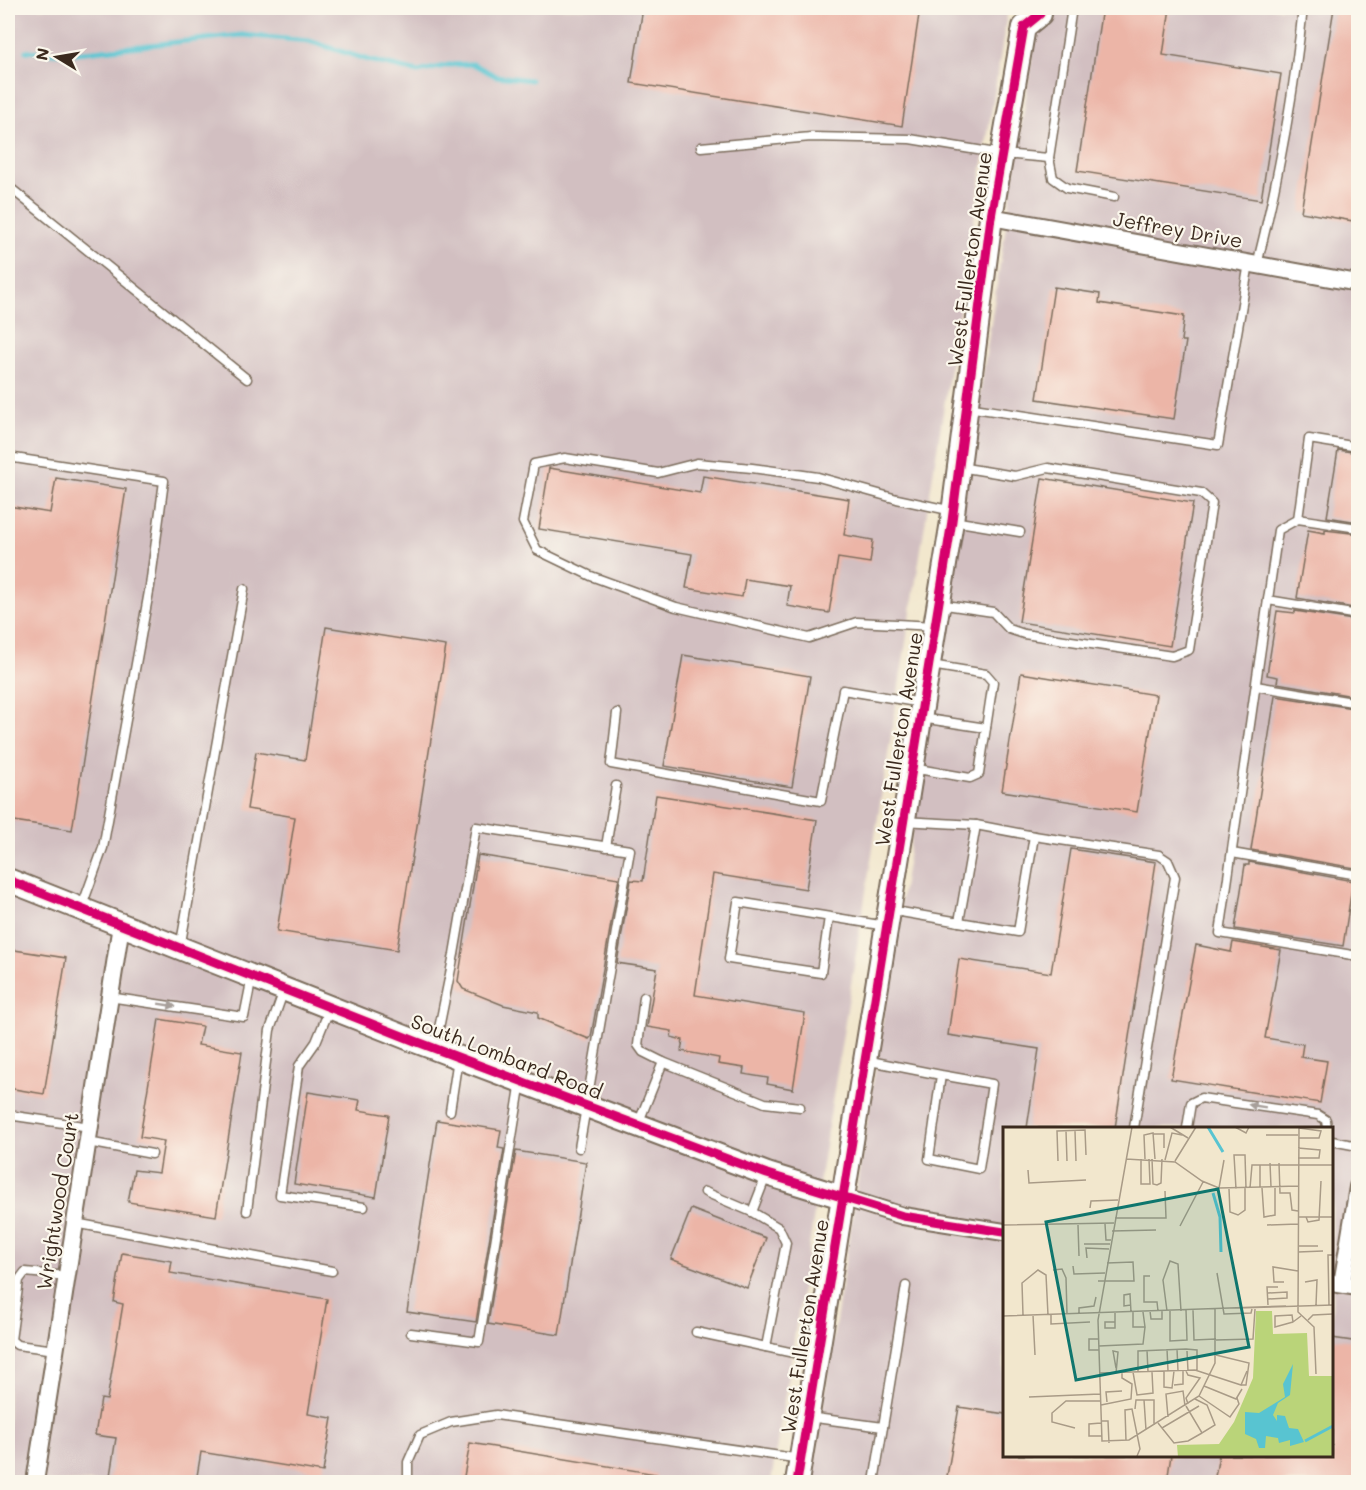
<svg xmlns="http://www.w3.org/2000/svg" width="1366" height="1490" font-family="Mali,sans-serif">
<rect width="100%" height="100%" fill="#fbf7ec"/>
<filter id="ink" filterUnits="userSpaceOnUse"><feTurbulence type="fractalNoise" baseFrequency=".0167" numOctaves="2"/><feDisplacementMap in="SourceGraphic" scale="12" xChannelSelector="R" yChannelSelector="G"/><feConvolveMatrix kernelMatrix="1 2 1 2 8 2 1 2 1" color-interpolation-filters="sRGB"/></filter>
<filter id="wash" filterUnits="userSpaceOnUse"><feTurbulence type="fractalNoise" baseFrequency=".008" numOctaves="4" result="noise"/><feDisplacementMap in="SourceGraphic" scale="24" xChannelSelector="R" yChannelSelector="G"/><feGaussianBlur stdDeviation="1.35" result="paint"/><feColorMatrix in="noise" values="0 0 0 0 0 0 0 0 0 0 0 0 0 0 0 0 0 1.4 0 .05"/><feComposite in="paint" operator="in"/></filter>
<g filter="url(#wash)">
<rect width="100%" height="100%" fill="#f2e7cd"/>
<g fill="#d2bfc1" fill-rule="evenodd">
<path d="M8,8H1008L771,1482H8Z"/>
<path d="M1044,8H1358V1482H811L1035,39ZM1004,1128H1332V1456H1004Z"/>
</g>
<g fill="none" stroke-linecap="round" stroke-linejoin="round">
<path stroke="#58c4d1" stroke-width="5" d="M26,51L66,54L242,35L309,41L368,60L418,72L449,65L473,64L496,76L531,80"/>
</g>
<g id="blocks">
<g fill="#ecb5a7">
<path d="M643,8H920L902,126L631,83Z"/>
<path d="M1102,8H1170L1163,55L1281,74L1261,200L1077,171Z"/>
<path d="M1334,8L1359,12V222L1301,212Z"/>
<path d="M1054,287L1100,294L1099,303L1184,316L1181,341H1186L1174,419L1037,399Z"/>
<path d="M1338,450L1359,453V522L1327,517Z"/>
<path d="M549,468L700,493L703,476L849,499L844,535L873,540L870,563L838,558L829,613L787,606L790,586L745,579L742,597L686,588L692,554L539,529Z"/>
<path d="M56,478L126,489L72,830L8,820V506L50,513Z"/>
<path d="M1042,478L1193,503L1170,646L1019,622Z"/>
<path d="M1308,530L1325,533V530L1359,534V609L1297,598Z"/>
<path d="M1277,611L1295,613V611L1359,621V697L1277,683L1278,677L1267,675Z"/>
<path d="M326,627L446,646L397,950L277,931L295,817L247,809L256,752L305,760Z"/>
<path d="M683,655L810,676L792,787L664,766Z"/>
<path d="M1021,673L1156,695L1137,812L1002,791Z"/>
<path d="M1275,696L1359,709V862H1356L1355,868L1251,850Z"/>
<path d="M656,795L817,820L806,889L713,874L695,995L805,1013L793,1089L767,1084L768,1078L743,1074L744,1068L718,1064L719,1058L681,1051L683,1040L671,1037L672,1031L647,1027L657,969L617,963L631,880L643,881Z"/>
<path d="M1071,849L1156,862L1115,1128H1027L1039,1049L948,1035L959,959L1051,973Z"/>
<path d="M478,855L619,878L591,1037L589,1039L538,1018V1012L503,1005L463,989L458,981Z"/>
<path d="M1249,862L1353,881L1343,946L1235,929L1245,865H1249Z"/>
<path d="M1233,942L1281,950L1265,1038L1303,1044L1301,1057L1327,1061L1320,1103L1171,1079L1196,945L1231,952Z"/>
<path d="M8,949L66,958L44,1094L8,1088Z"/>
<path d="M159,1019L202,1026L198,1045L242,1052L216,1216L128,1202L134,1170L159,1173L164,1141L140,1137Z"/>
<path d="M308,1092L360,1100L358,1110L389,1115L376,1197L294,1184Z"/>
<path d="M437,1120L501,1130L498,1148L504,1149L476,1322L407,1312Z"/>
<path d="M516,1151L586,1162L559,1335L488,1324Z"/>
<path d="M691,1209L766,1238L747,1288L671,1259Z"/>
<path d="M122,1253L172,1261L170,1273L327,1299L308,1414L332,1418L323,1472L201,1452L196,1482H109L116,1438L95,1435L101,1399L107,1400L123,1304L114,1302Z"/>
<path d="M1332,1338L1359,1342V1482H1214L1219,1455H1332Z"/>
<path d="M959,1407L1005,1414V1455H1171L1167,1482H946Z"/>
<path d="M470,1443L656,1474L655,1482H463Z"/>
</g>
</g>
</g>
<g filter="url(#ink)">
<use href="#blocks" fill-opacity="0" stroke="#7b6c5b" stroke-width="1.5"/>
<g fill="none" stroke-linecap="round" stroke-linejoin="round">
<defs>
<g id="lane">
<path d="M701,147L811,137L910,139L1002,154L1049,158L1072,8"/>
<path d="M1049,158L1053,178L1067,188L1114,197"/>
<path d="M8,186L247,379"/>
<path d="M1257,265C1278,180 1294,94 1303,8"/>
<path d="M967,407L1218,445L1249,263"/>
<path d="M1358,447L1309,439L1298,519L1278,530L1220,933L1358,956"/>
<path d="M8,457L164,481L150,586L103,848L81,909"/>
<path d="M1298,519L1358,528"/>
<path d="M953,521L1020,532"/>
<path d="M1268,600L1358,615"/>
<path d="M939,604L993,612L1009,629L1024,634L1172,656L1189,650L1212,503L1201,493L1048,468L1015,476L959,467"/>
<path d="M935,626L857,622L809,638L676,607L591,576L537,550L523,522L534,464L565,458L658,473L697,463L752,468L818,477L897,499L953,511"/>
<path d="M1256,686L1358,703"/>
<path d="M617,713L611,764L821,801L843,690L922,703"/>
<path d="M921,718L986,728"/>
<path d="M912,768L970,778L979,774L993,682L986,674L931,665"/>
<path d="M1034,836L1159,855L1168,861L1175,877L1134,1128"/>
<path d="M606,847L616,786"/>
<path d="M1232,853L1358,875"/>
<path d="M889,910L1018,932L1034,836L976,825L903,821"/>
<path d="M829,917L821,973L729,959L738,902L886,926"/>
<path d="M959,922L976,825"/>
<path d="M180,948L244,589"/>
<path d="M109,997L244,1017L252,977"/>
<path d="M330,1008L316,1042L299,1066L280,1195L364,1207"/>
<path d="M435,1048L454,954L476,827L630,850L579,1148"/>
<path d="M865,1060L941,1075L929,1159L979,1169L992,1084L941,1075"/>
<path d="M663,1062L765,1103L800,1107"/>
<path d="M450,1111L458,1058"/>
<path d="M8,1115L90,1127"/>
<path d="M638,1124L663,1062L643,1052L638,1045L644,997"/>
<path d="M1187,1128L1191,1103L1201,1098L1318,1115L1326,1120L1327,1128"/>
<path d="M1332,1141L1358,1146"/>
<path d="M88,1142L152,1154"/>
<path d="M705,1192L752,1212L779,1228L786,1243L766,1347L817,1358"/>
<path d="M247,1211L270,1030L284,990"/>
<path d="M752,1212L766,1176"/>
<path d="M75,1223L332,1271"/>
<path d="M696,1332L766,1347"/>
<path d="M411,1333L479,1342L521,1081"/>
<path d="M56,1350L17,1345L11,1340L19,1280L25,1272L67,1276"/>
<path d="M808,1417L883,1427"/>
<path d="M408,1482V1462L420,1435L451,1422L496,1415L801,1459"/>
<path d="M874,1482L906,1286"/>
</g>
<g id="street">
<path d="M991,217L1358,283"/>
<path d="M842,1197L903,1216L1004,1232"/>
<path d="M1332,1283L1358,1287"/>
<path d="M1342,1284L1358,1187"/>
<path d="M35,1482L121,925"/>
</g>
<g id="secondary">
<path d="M8,880L415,1041L767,1174L842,1197"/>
<path d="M797,1482L952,521L991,217L1024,27L1040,14V8"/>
</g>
</defs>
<use href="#lane" stroke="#7b6c5b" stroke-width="11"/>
<use href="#street" stroke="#7b6c5b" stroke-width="20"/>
<use href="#secondary" stroke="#7b6c5b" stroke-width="26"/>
<use href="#lane" stroke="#fff" stroke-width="8"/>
<use href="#street" stroke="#fff" stroke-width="16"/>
<use href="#secondary" stroke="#fff" stroke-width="22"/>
<defs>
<g id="cycleway">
<path d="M8,880L415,1041L767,1174L903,1216L1004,1232"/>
<path d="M797,1482L952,521L991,217L1024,27L1040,14V8"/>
</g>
</defs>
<use href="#cycleway" stroke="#fbf7ec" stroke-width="13"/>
<use href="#cycleway" stroke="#d6006c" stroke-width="9"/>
</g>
<defs><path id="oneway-solid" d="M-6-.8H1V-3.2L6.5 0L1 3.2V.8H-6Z" transform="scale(1.5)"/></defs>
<g fill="#a79f9a">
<use href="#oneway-solid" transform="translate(167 1005) rotate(9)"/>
<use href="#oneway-solid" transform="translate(1257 1106) rotate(-171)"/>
</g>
</g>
<g text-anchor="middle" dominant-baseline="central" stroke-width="4.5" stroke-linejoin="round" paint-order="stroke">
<g font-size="20" fill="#3b2a1e" stroke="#fbf7ec">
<text transform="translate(1178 229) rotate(10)">Jeffrey Drive</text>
<text transform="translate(969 259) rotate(-82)">West Fullerton Avenue</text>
<text transform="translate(898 739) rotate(-81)">West Fullerton Avenue</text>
<text transform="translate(507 1056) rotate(21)">South Lombard Road</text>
<text transform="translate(57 1201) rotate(-81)">Wrightwood Court</text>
<text transform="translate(804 1326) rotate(-81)">West Fullerton Avenue</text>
</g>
</g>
<g transform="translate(1003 1127)">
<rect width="330" height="330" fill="#f2e7cd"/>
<path d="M253,184H269L270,207L304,206L306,249H330V330H175L174,318L216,317L231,295L250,251Z" fill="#bad479"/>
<path d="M290,237L287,268L275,276L270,288L274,294V288L282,289L286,301L295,302L301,315L287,319V313L276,316L275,311L263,309L262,321H256L253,312L242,307V285L256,286L282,270L280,257Z" fill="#58c4d1"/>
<path fill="none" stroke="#58c4d1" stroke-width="3" d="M205,0L220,25M210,66L217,90L218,125M302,314L330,299"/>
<path fill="none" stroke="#a99b87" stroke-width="1.5" d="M129,0L95,193L99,314L126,313L196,269L212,236V181M167,0L185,11M232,0L243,6L246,0M296,0L295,185L311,200L313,247M296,1L318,4L316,11H296M63,4L64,34M72,4L73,34M150,7H161V21M263,8H295M295,31H316L317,23L295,21M123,32L172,35L199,54L216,61L295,59M138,32V57H147L146,32M142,32L141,8L150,6L152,32M149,32L150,57L154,58L158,56L159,32M162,33L169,6L179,8M55,34L54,4L82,3L83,28M172,34L193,0M267,36L268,60M276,36L277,66H287L289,83L295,84M257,38V60M25,43L26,56L83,53M216,61L221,33M247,61L249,38H330M259,61L261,90L272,88V61M226,62L227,85L235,88L242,83V61M233,62L231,28H242L243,61M87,81L88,74L115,73M296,90H330M303,90L305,95L316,93L318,54M112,91H163L162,64M102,97L103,113H108M0,98L111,96M75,98L76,129M264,98L295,97M177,99L200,55M109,104L153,103M81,117H107M295,119H315M295,125L320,124M84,131L83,121L106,122M70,139L71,147L102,146M50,143L59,142L63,151L64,187M214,146L221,187L248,186L249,182M147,149H141V175H154L155,184M95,154H131L130,135L104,136M281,155H271L270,140L295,144M302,155L314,153L313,178M265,166L284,165V171L265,172M128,178L121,179V168L127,167L128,185M265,178L264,160H275M326,178L325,128H330M235,181L330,178M190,183L191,213L213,212M147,184L148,192H159V184M164,184L160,153L167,134L175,137L178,184M167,184V214L184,213L183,183M130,185V200H142L140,185M76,187V181L91,179L93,170M20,188L19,156L35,143L43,148L45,188M30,188L32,228M48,188V197L87,195M0,189L283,179M305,193L310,188L330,187M112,195V201H102V195H112V186M290,195L272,200V189L289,188L290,195L298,189M95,212H86V223H96M213,213L250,212L252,182M96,219L140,217L142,200M164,222L165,244M174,222L175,244M144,223L145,245M184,224L185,244M213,228L246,236L243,258H238M113,241L110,224L115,225L113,246M161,244V260L169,261L171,244M183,244L185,248L197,251L183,271L185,277M130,245L134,268L150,266L149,245M135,245V224L183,222L194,223V244M97,246L192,243L238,258L244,244M171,258L180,257V244M201,259L233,272L239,262M196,269L227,290L236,277L234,271M26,270L97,267M141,273L143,303M104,275L103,265L119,264M98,278L128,272L129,257L119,251V246M183,279L199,306L212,298L204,278L192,272M132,282L133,273H151V298M165,290L163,267L180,264L182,279M98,294H105L106,316M98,296L86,297V309H99M155,296L159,301L196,279M72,301L49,295V286L63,274H98M159,301L171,316L185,314L199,306M123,314L122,283L129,282L137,322L134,329"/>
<path fill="#0f766e" fill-opacity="0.15" stroke="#0f766e" stroke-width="3" d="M215,62L246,220L73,253L43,95Z"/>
<rect width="330" height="330" fill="none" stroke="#3b2a1e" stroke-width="3"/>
</g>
<rect width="1366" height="1490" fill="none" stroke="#fbf7ec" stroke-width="30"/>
<g transform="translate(57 57) rotate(281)" stroke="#fbf7ec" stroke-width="4.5" paint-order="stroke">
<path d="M0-4.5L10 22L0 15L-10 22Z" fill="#3b2a1e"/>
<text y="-9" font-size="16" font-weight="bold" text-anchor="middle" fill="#3b2a1e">N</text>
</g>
</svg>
